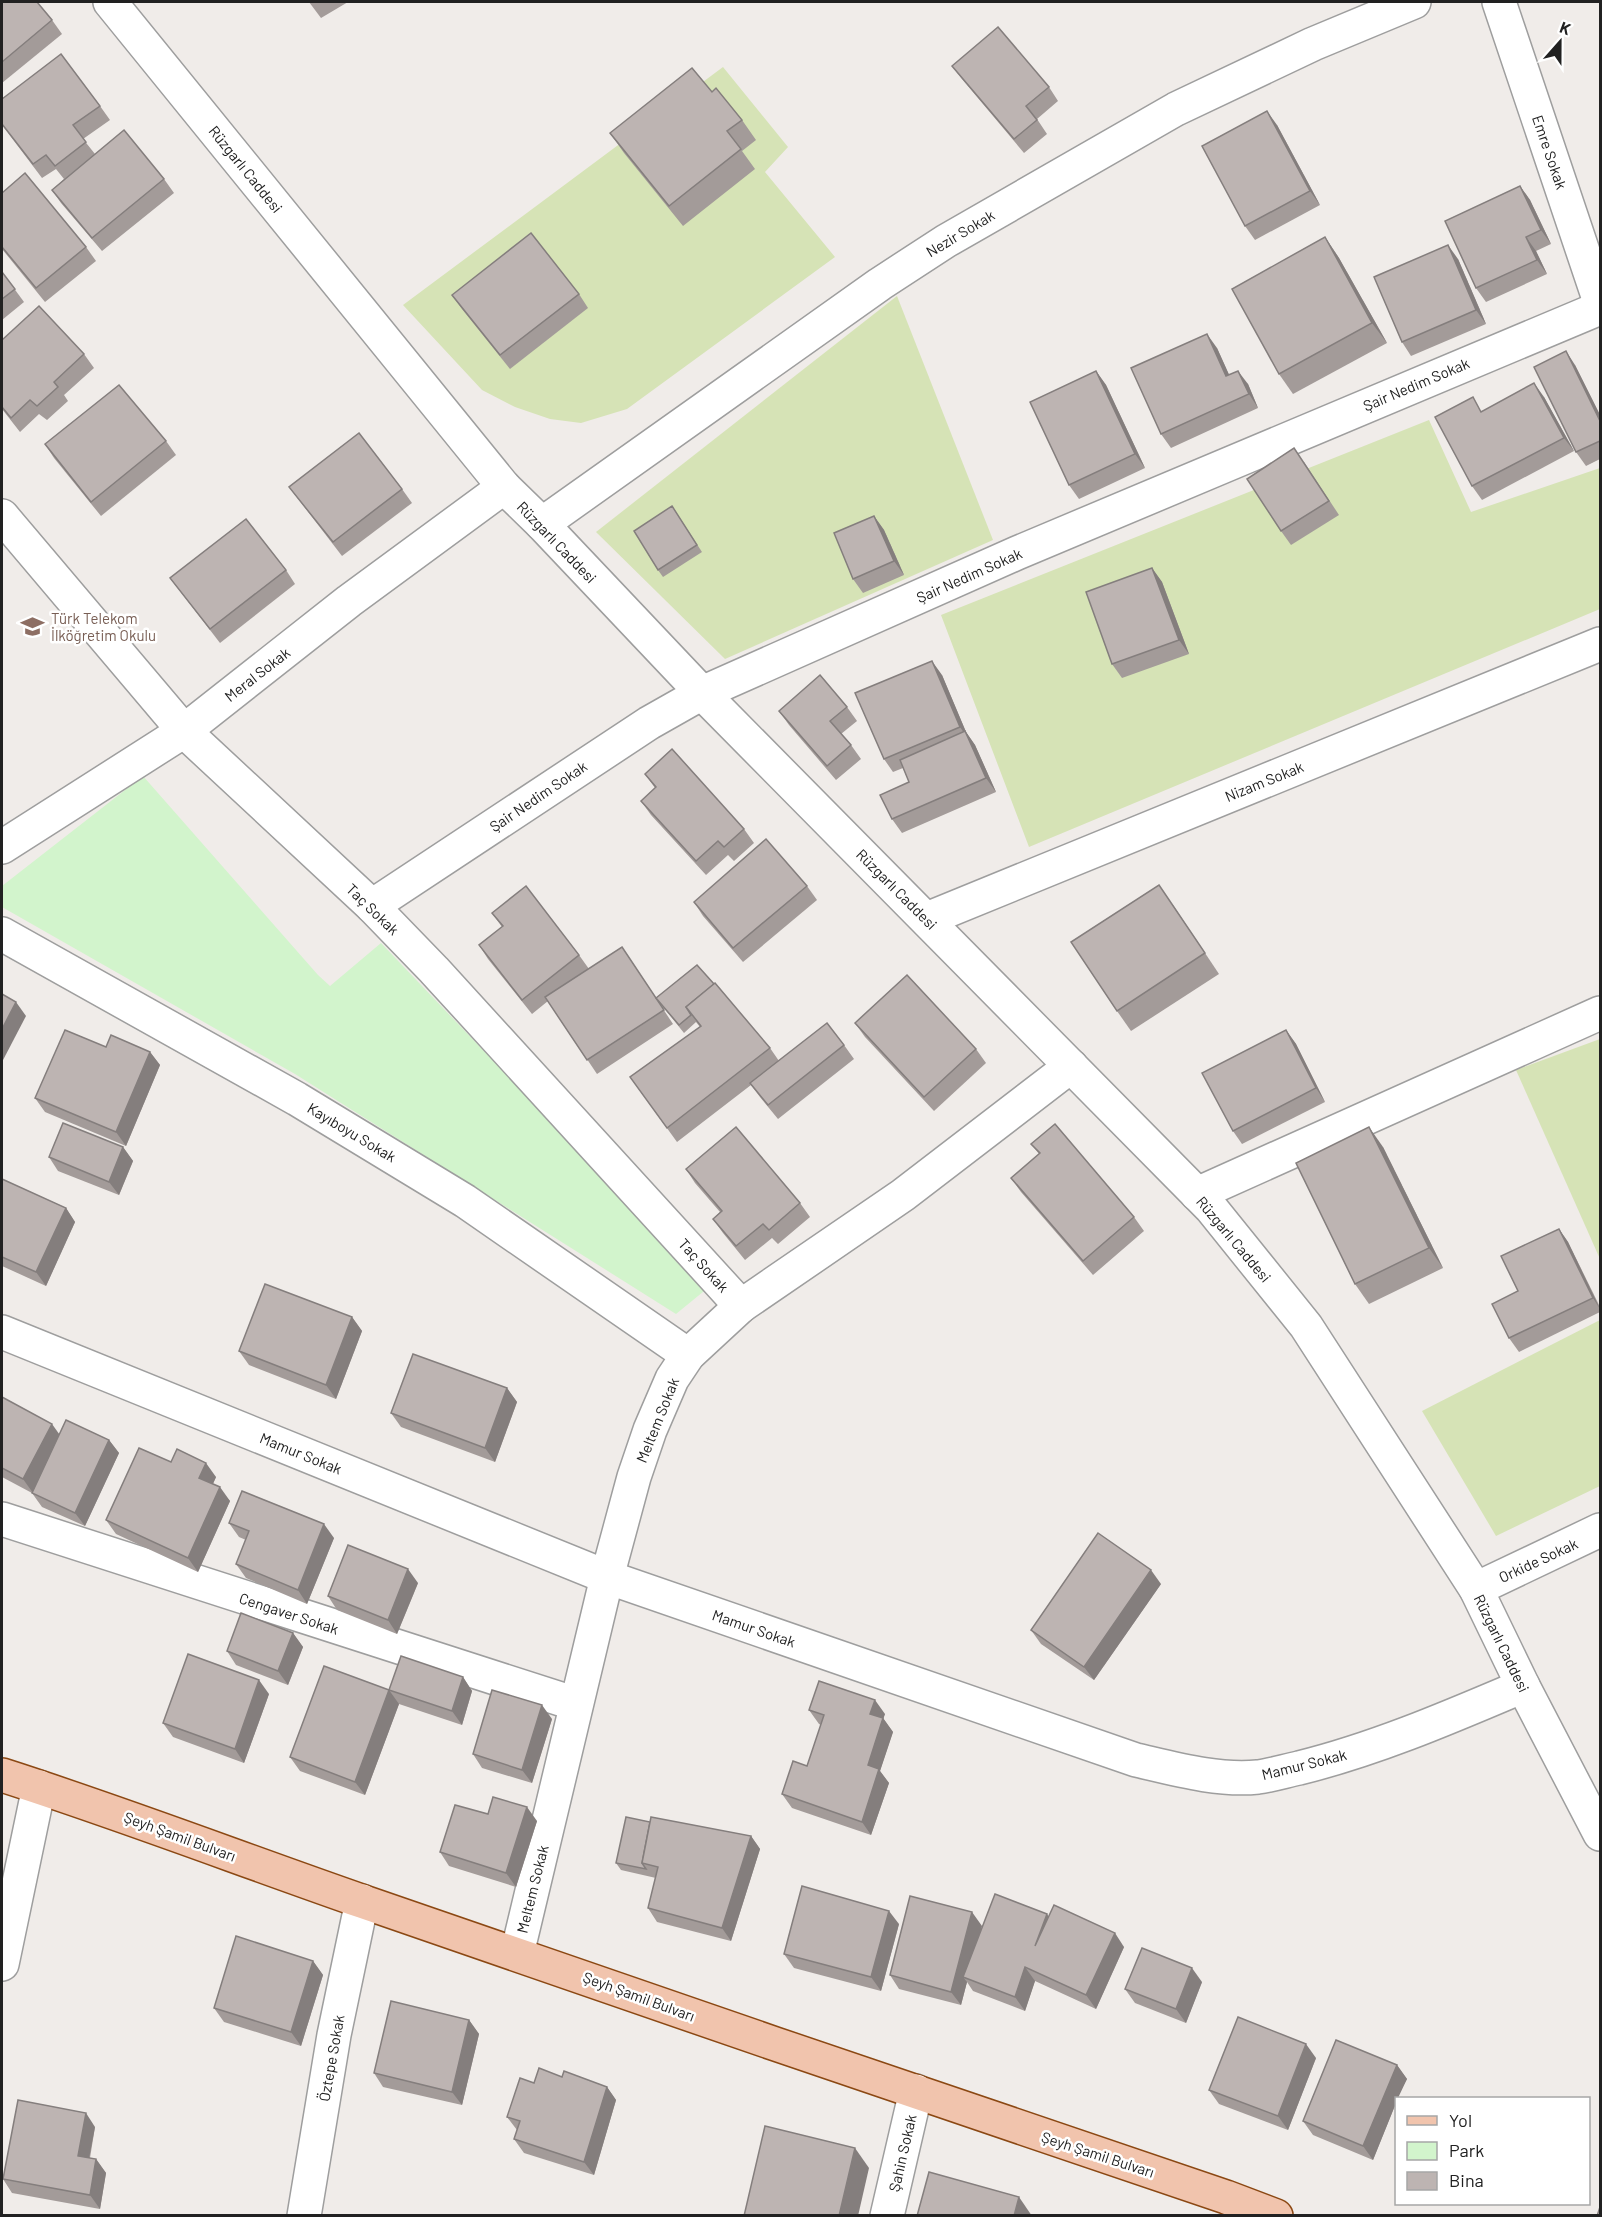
<svg xmlns="http://www.w3.org/2000/svg" width="1602" height="2217" font-family="Barlow,sans-serif">
<rect width="100%" height="100%" fill="#f0ece9"/>
<g fill="#d6e3b6">
<path d="M723,67L788,147L765,172L835,257L627,409L581,423L550,419L515,407L482,390L403,305Z"/>
<path d="M897,296L993,540L725,659L596,532Z"/>
<path d="M1429,420L1471,512L1600,468V609L1029,847L941,615Z"/>
<path d="M1600,1039V1259L1516,1070Z"/>
<path d="M1600,1320V1486L1496,1536L1422,1411Z"/>
</g>
<path fill="#d2f4cc" d="M143,776L318,975L330,986L381,943L709,1287L676,1314L295,1074L2,907V886Z"/>
<g fill="none" stroke-linecap="round" stroke-linejoin="round">
<defs>
<g id="minor">
<path d="M110,2L504,487L542,524L702,693L1211,1208L1306,1326L1476,1589L1523,1686L1600,1834"/>
<path d="M1499,2L1600,302"/>
<path d="M2,516L184,731L372,906L434,970L741,1306"/>
<path d="M542,524L880,284L946,241L1176,109L1313,44L1414,2"/>
<path d="M2,847L184,731L349,601L504,487"/>
<path d="M372,906L649,723L702,693L1017,553L1600,308"/>
<path d="M927,919L1600,644"/>
<path d="M2,934L297,1099L465,1201L688,1355"/>
<path d="M1197,1194L1600,1013"/>
<path d="M2,1332L607,1577L1136,1760C1175,1769 1218,1781 1258,1777C1272,1775 1285,1771 1299,1768C1376,1749 1450,1717 1523,1686"/>
<path d="M2,1519L576,1704"/>
<path d="M1476,1589L1600,1530"/>
<path d="M517,1954L607,1577L634,1477L650,1430L672,1379L688,1355L741,1306L903,1195L1071,1066"/>
<path d="M2,1964L39,1787"/>
<path d="M304,2216L334,2035L362,1901"/>
<path d="M887,2216L916,2091"/>
</g>
<path id="major" d="M2,1775C124,1814 243,1860 364,1902C651,2001 938,2101 1226,2197L1276,2216"/>
</defs>
<use href="#minor" stroke="#9e9e9e" stroke-width="36"/>
<use href="#major" stroke="#8b4813" stroke-width="36"/>
<use href="#minor" stroke="#fff" stroke-width="33"/>
<use href="#major" stroke="#f1c4ad" stroke-width="33"/>
</g>
<g fill="#a39b99">
<path d="M2,2L52,20L62,34L2,83Z"/>
<path d="M309,2H348L321,18Z"/>
<path d="M952,66L1049,87L1058,101L1037,119L1047,134L1024,153L962,79Z"/>
<path d="M712,92L742,120L756,140L742,151L755,169L683,226L624,153L610,133Z"/>
<path d="M2,99L100,106L110,120L83,139L95,154L164,179L174,193L102,251L61,203L52,190L64,179L56,169L42,178L2,125Z"/>
<path d="M1277,125L1320,205L1255,240L1245,226Z"/>
<path d="M1520,186L1530,200L1551,244L1536,251L1547,274L1486,302L1476,288Z"/>
<path d="M2,193L86,247L96,261L45,302L2,249Z"/>
<path d="M1325,237L1339,258L1387,343L1293,394L1279,374Z"/>
<path d="M1458,259L1486,324L1411,356L1402,342Z"/>
<path d="M2,272L24,302L2,320Z"/>
<path d="M579,294L588,308L510,369L462,309L452,295Z"/>
<path d="M2,340L84,354L94,368L64,395L68,401L47,420L39,414L20,432L2,409Z"/>
<path d="M1217,348L1229,375L1248,384L1258,408L1171,448L1161,434Z"/>
<path d="M1575,365L1600,415V459L1586,466L1576,452Z"/>
<path d="M1096,371L1106,385L1145,468L1079,499L1069,485Z"/>
<path d="M1544,397L1574,451L1482,500L1472,486L1482,411Z"/>
<path d="M166,441L176,455L101,516L54,458L45,444Z"/>
<path d="M1304,462L1339,515L1291,545L1281,531Z"/>
<path d="M289,487L402,489L412,503L342,556Z"/>
<path d="M672,506L702,552L663,577L658,570Z"/>
<path d="M874,516L884,530L904,575L863,593L853,579Z"/>
<path d="M1152,568L1162,582L1189,654L1122,678L1112,664Z"/>
<path d="M286,570L295,584L220,643L170,578Z"/>
<path d="M942,675L966,732L975,745L996,792L902,833L892,819L909,782L903,768L893,772L884,759Z"/>
<path d="M847,707L857,721L841,734L851,745L861,759L836,780L789,725L779,711Z"/>
<path d="M645,774L744,829L754,843L734,861L728,855L706,875L651,815L641,801L655,788Z"/>
<path d="M807,886L817,900L743,962L703,916L694,902Z"/>
<path d="M1173,905L1219,974L1131,1031L1117,1011Z"/>
<path d="M492,913L579,955L589,969L622,947L673,1024L597,1074L548,1001L532,1014L488,959L479,945L502,927Z"/>
<path d="M656,998L770,1048L779,1061L844,1045L854,1059L778,1119L760,1097L751,1085L677,1142L630,1077L700,1027L696,1022L684,1033Z"/>
<path d="M855,1023L976,1049L986,1063L934,1111L865,1037Z"/>
<path d="M1286,1030L1296,1044L1325,1102L1242,1144L1233,1131Z"/>
<path d="M106,1047L150,1052L160,1065L126,1146L45,1112L35,1098Z"/>
<path d="M1031,1144L1134,1217L1144,1231L1093,1275L1021,1192L1011,1178L1039,1154Z"/>
<path d="M123,1147L133,1161L119,1195L58,1171L49,1157Z"/>
<path d="M1383,1147L1443,1268L1369,1304L1355,1284Z"/>
<path d="M686,1169L800,1203L810,1217L778,1244L772,1238L745,1260L723,1233L713,1219L720,1212L695,1183Z"/>
<path d="M2,1179L66,1208L75,1222L46,1286L2,1266Z"/>
<path d="M1559,1229L1568,1242L1600,1307V1312L1519,1352L1509,1338L1518,1291Z"/>
<path d="M352,1317L362,1331L336,1399L249,1365L239,1351Z"/>
<path d="M507,1388L517,1402L495,1462L401,1427L391,1413Z"/>
<path d="M2,1397L60,1435L109,1440L119,1453L85,1526L42,1507L32,1493L2,1477Z"/>
<path d="M171,1462L216,1477L213,1484L230,1501L198,1572L116,1534L106,1520Z"/>
<path d="M229,1523L334,1538L307,1604L246,1578L236,1564L246,1540L239,1537Z"/>
<path d="M418,1583L397,1634L337,1610L328,1596Z"/>
<path d="M1161,1584L1094,1680L1041,1644L1031,1630Z"/>
<path d="M293,1633L303,1647L288,1685L236,1665L227,1651Z"/>
<path d="M463,1677L472,1691L462,1725L399,1704L365,1795L300,1771L290,1757L389,1690Z"/>
<path d="M269,1694L244,1763L173,1737L163,1723Z"/>
<path d="M809,1710L885,1714L883,1718L893,1732L880,1771L889,1783L871,1835L792,1808L782,1794L807,1766L821,1725L819,1724Z"/>
<path d="M552,1719L532,1783L482,1768L473,1754Z"/>
<path d="M488,1814L537,1821L516,1887L449,1866L440,1852Z"/>
<path d="M650,1822L751,1836L760,1849L731,1941L657,1922L648,1908L656,1878L621,1870L616,1863Z"/>
<path d="M1047,1914L1048,1917L1124,1947L1096,2009L1035,1981L1025,2011L973,1991L967,1982L961,2005L899,1989L890,1975L982,1926L979,1934Z"/>
<path d="M899,1924L881,1991L794,1968L784,1954Z"/>
<path d="M313,1961L323,1975L301,2046L224,2022L214,2008Z"/>
<path d="M1202,1982L1186,2023L1135,2003L1125,1989Z"/>
<path d="M469,2020L479,2034L462,2105L383,2087L374,2073Z"/>
<path d="M1316,2058L1288,2130L1219,2104L1209,2090Z"/>
<path d="M1397,2065L1407,2079L1396,2098V2103L1373,2160L1313,2135L1303,2121Z"/>
<path d="M562,2077L607,2087L616,2100L594,2175L524,2153L514,2139L517,2130L507,2117L534,2083Z"/>
<path d="M95,2127L90,2158L96,2159L106,2173L100,2209L12,2193L3,2179Z"/>
</g>
<g fill="#847e7d">
<path d="M1267,111L1277,125L1320,205L1310,191Z"/>
<path d="M1520,186L1530,200L1551,244L1541,230Z"/>
<path d="M1325,237L1339,258L1387,343L1372,323Z"/>
<path d="M1526,237L1536,251L1547,274L1537,260Z"/>
<path d="M1448,245L1458,259L1486,324L1476,310Z"/>
<path d="M1207,334L1217,348L1236,390L1226,376Z"/>
<path d="M1566,351L1575,365L1600,415V421Z"/>
<path d="M1096,371L1106,385L1145,468L1135,454Z"/>
<path d="M1238,371L1248,384L1258,408L1249,394Z"/>
<path d="M1534,383L1544,397L1574,451L1564,438Z"/>
<path d="M874,516L884,530L904,575L894,561Z"/>
<path d="M1152,568L1162,582L1189,654L1179,640Z"/>
<path d="M932,661L942,675L966,732L975,745L996,792L986,778L969,740L960,727Z"/>
<path d="M16,1002L26,1016L2,1062V1029Z"/>
<path d="M1286,1030L1296,1044L1325,1102L1316,1088Z"/>
<path d="M150,1052L160,1065L126,1146L116,1132Z"/>
<path d="M1369,1127L1383,1147L1443,1268L1429,1248Z"/>
<path d="M123,1147L133,1161L119,1195L109,1182Z"/>
<path d="M66,1208L75,1222L46,1286L36,1272Z"/>
<path d="M1559,1229L1568,1242L1600,1309L1593,1298Z"/>
<path d="M352,1317L362,1331L336,1399L326,1385Z"/>
<path d="M507,1388L517,1402L495,1462L485,1448Z"/>
<path d="M52,1424L62,1438L33,1493L23,1479Z"/>
<path d="M109,1440L119,1453L85,1526L75,1513Z"/>
<path d="M206,1463L216,1477L209,1492L199,1478Z"/>
<path d="M220,1487L230,1501L198,1572L188,1558Z"/>
<path d="M324,1524L334,1538L307,1604L298,1590Z"/>
<path d="M408,1569L418,1583L397,1634L388,1620Z"/>
<path d="M1151,1570L1161,1584L1094,1680L1084,1667Z"/>
<path d="M293,1633L303,1647L288,1685L278,1671Z"/>
<path d="M463,1677L472,1691L462,1725L452,1711Z"/>
<path d="M259,1680L269,1694L244,1763L235,1749Z"/>
<path d="M389,1690L399,1704L365,1795L355,1782Z"/>
<path d="M875,1700L885,1714L880,1728L870,1714Z"/>
<path d="M542,1705L552,1719L532,1783L522,1770Z"/>
<path d="M883,1718L893,1732L880,1771L889,1783L871,1835L862,1822L868,1765Z"/>
<path d="M527,1807L537,1821L516,1887L506,1873Z"/>
<path d="M751,1836L760,1849L731,1941L722,1928Z"/>
<path d="M889,1911L899,1924L881,1991L871,1977Z"/>
<path d="M972,1912L982,1926L968,1979L963,1977L967,1982L961,2005L951,1992Z"/>
<path d="M1047,1914L1056,1928L1035,1946Z"/>
<path d="M1115,1933L1124,1947L1096,2009L1086,1995Z"/>
<path d="M313,1961L323,1975L301,2046L291,2032Z"/>
<path d="M1025,1967L1035,1981L1025,2011L1015,1997Z"/>
<path d="M1192,1968L1202,1982L1186,2023L1176,2009Z"/>
<path d="M469,2020L479,2034L462,2105L452,2092Z"/>
<path d="M1306,2044L1316,2058L1288,2130L1278,2116Z"/>
<path d="M1397,2065L1407,2079L1398,2098H1396V2103L1373,2160L1363,2146Z"/>
<path d="M607,2087L616,2100L594,2175L584,2162Z"/>
<path d="M86,2113L95,2127L87,2169L78,2156Z"/>
<path d="M855,2148L869,2168L858,2216H839Z"/>
<path d="M96,2159L106,2173L100,2209L90,2195Z"/>
<path d="M1019,2197L1032,2216H1014Z"/>
</g>
<g fill="#bdb4b2" stroke="#847e7d" stroke-width="1.5">
<path d="M2,2H37L52,20L2,62Z"/>
<path d="M998,27L1049,87L1026,106L1037,120L1014,139L952,66Z"/>
<path d="M61,54L100,106L73,125L86,142L55,166L46,155L33,164L2,124V99Z"/>
<path d="M692,68L712,92L716,88L742,120L727,131L741,149L669,206L610,133Z"/>
<path d="M1267,111L1310,191L1245,226L1202,146Z"/>
<path d="M124,130L164,179L92,238L52,190Z"/>
<path d="M25,173L86,247L36,288L2,247V193Z"/>
<path d="M1520,186L1541,230L1526,237L1537,260L1476,288L1445,221Z"/>
<path d="M531,233L579,294L500,355L452,295Z"/>
<path d="M1325,237L1372,323L1279,374L1232,289Z"/>
<path d="M1448,245L1476,310L1402,342L1374,277Z"/>
<path d="M2,272L15,289L2,299Z"/>
<path d="M39,306L84,354L54,382L58,387L37,406L30,400L11,418L2,407V340Z"/>
<path d="M1207,334L1226,376L1238,371L1249,394L1161,434L1131,368Z"/>
<path d="M1566,351L1600,421V441L1576,452L1534,367Z"/>
<path d="M1096,371L1135,454L1069,485L1030,402Z"/>
<path d="M1534,383L1564,438L1472,486L1435,417L1473,397L1481,412Z"/>
<path d="M119,385L166,441L91,502L45,444Z"/>
<path d="M359,433L402,489L333,542L289,487Z"/>
<path d="M1294,448L1329,501L1281,531L1247,479Z"/>
<path d="M672,506L697,545L658,570L634,531Z"/>
<path d="M874,516L894,561L853,579L834,533Z"/>
<path d="M246,519L286,570L210,629L170,578Z"/>
<path d="M1152,568L1179,640L1112,664L1086,592Z"/>
<path d="M932,661L960,727L884,759L855,693Z"/>
<path d="M820,675L847,707L830,721L851,745L827,766L779,711Z"/>
<path d="M965,731L986,778L892,819L880,795L909,782L900,760Z"/>
<path d="M672,749L744,829L724,847L718,841L696,861L641,801L656,787L645,774Z"/>
<path d="M766,839L807,886L733,948L694,902Z"/>
<path d="M1159,885L1205,953L1117,1011L1071,942Z"/>
<path d="M526,886L579,955L522,1000L479,945L503,926L492,913Z"/>
<path d="M622,947L664,1010L587,1060L545,997Z"/>
<path d="M697,965L714,984L686,1007L691,1015L679,1025L656,998Z"/>
<path d="M907,975L976,1049L924,1097L855,1023Z"/>
<path d="M715,983L770,1048L667,1128L630,1077L701,1026L686,1007Z"/>
<path d="M2,994L16,1002L2,1029Z"/>
<path d="M827,1023L844,1045L768,1105L750,1083Z"/>
<path d="M65,1030L106,1047L111,1035L150,1052L116,1132L35,1098Z"/>
<path d="M1286,1030L1316,1088L1233,1131L1202,1073Z"/>
<path d="M63,1123L123,1147L109,1182L49,1157Z"/>
<path d="M1055,1124L1134,1217L1083,1261L1011,1178L1040,1153L1031,1144Z"/>
<path d="M736,1127L800,1203L769,1230L763,1224L736,1246L713,1219L722,1211L686,1169Z"/>
<path d="M1369,1127L1429,1248L1355,1284L1296,1163Z"/>
<path d="M2,1179L66,1208L36,1272L2,1257Z"/>
<path d="M1559,1229L1593,1298L1509,1338L1492,1304L1518,1291L1501,1256Z"/>
<path d="M265,1284L352,1317L326,1385L239,1351Z"/>
<path d="M413,1354L507,1388L485,1448L391,1413Z"/>
<path d="M2,1397L52,1424L23,1479L2,1468Z"/>
<path d="M66,1420L109,1440L75,1513L32,1493Z"/>
<path d="M139,1448L171,1462L177,1449L206,1463L199,1478L220,1487L188,1558L106,1520Z"/>
<path d="M242,1491L324,1524L298,1590L236,1564L249,1531L229,1523Z"/>
<path d="M1098,1533L1151,1570L1084,1667L1031,1630Z"/>
<path d="M348,1545L408,1569L388,1620L328,1596Z"/>
<path d="M241,1613L293,1633L278,1671L227,1651Z"/>
<path d="M188,1654L259,1680L235,1749L163,1723Z"/>
<path d="M401,1656L463,1677L452,1711L389,1690Z"/>
<path d="M324,1666L389,1690L355,1782L290,1757Z"/>
<path d="M819,1681L875,1700L870,1714L883,1718L868,1765L879,1769L862,1822L782,1794L793,1761L807,1766L824,1715L809,1710Z"/>
<path d="M492,1690L542,1705L522,1770L473,1754Z"/>
<path d="M493,1797L527,1807L506,1873L440,1852L455,1805L488,1814Z"/>
<path d="M626,1817L650,1822L642,1863L646,1869L616,1863Z"/>
<path d="M651,1817L751,1836L722,1928L648,1908L658,1867L642,1863Z"/>
<path d="M802,1886L889,1911L871,1977L784,1954Z"/>
<path d="M995,1894L1047,1914L1035,1946L1054,1905L1115,1933L1086,1995L1025,1967L1015,1997L963,1977Z"/>
<path d="M910,1896L972,1912L951,1992L890,1975Z"/>
<path d="M236,1936L313,1961L291,2032L214,2008Z"/>
<path d="M1142,1948L1192,1968L1176,2009L1125,1989Z"/>
<path d="M391,2001L469,2020L452,2092L374,2073Z"/>
<path d="M1238,2017L1306,2044L1278,2116L1209,2090Z"/>
<path d="M1336,2040L1397,2065L1363,2146L1303,2121Z"/>
<path d="M539,2068L562,2077L564,2071L607,2087L584,2162L514,2139L520,2121L507,2117L520,2078L534,2083Z"/>
<path d="M18,2100L86,2113L78,2156L96,2159L90,2195L3,2179Z"/>
<path d="M765,2126L855,2148L839,2216H744Z"/>
<path d="M929,2172L1019,2197L1014,2216H917Z"/>
<path d="M1600,2207V2216H1597Z"/>
</g>
<defs>
<symbol id="school-bare" viewBox="-9 -9 18 18"><path d="M0-5L7-2L0 1L-7-2ZM-4 1L0 2.5L4 1V4Q0 6-4 4Z" fill="#8d6e63" stroke="#fff" stroke-width="2.5" paint-order="stroke"/></symbol>
</defs>
<g fill-rule="evenodd">
<use href="#school-bare" x="16" y="610" width="33" height="33"/>
</g>
<g text-anchor="middle" dominant-baseline="central" stroke-width="5" stroke-linejoin="round" paint-order="stroke">
<g font-size="15" fill="#212121" stroke="#fff">
<text transform="translate(1550 152) rotate(71)">Emre Sokak</text>
<text transform="translate(246 169) rotate(51)">Rüzgarlı Caddesi</text>
<text transform="translate(960 233) rotate(-31)">Nezir Sokak</text>
<text transform="translate(1416 384) rotate(-23)">Şair Nedim Sokak</text>
<text transform="translate(557 542) rotate(46)">Rüzgarlı Caddesi</text>
<text transform="translate(969 575) rotate(-24)">Şair Nedim Sokak</text>
<text transform="translate(257 674) rotate(-38)">Meral Sokak</text>
<text transform="translate(1264 781) rotate(-22)">Nizam Sokak</text>
<text transform="translate(538 796) rotate(-34)">Şair Nedim Sokak</text>
<text transform="translate(897 889) rotate(45)">Rüzgarlı Caddesi</text>
<text transform="translate(373 909) rotate(44)">Taç Sokak</text>
<text transform="translate(352 1132) rotate(31)">Kayıboyu Sokak</text>
<text transform="translate(1234 1239) rotate(50)">Rüzgarlı Caddesi</text>
<text transform="translate(704 1265) rotate(48)">Taç Sokak</text>
<text transform="translate(657 1420) rotate(-68)">Meltem Sokak</text>
<text transform="translate(301 1453) rotate(22)">Mamur Sokak</text>
<text transform="translate(1538 1560) rotate(-25)">Orkide Sokak</text>
<text transform="translate(289 1613) rotate(18)">Cengaver Sokak</text>
<text transform="translate(754 1628) rotate(19)">Mamur Sokak</text>
<text transform="translate(1502 1643) rotate(64)">Rüzgarlı Caddesi</text>
<text transform="translate(1304 1764) rotate(-14)">Mamur Sokak</text>
<text transform="translate(180 1836) rotate(20)">Şeyh Şamil Bulvarı</text>
<text transform="translate(532 1889) rotate(-76)">Meltem Sokak</text>
<text transform="translate(639 1996) rotate(20)">Şeyh Şamil Bulvarı</text>
<text transform="translate(331 2058) rotate(-80)">Öztepe Sokak</text>
<text transform="translate(902 2153) rotate(-77)">Şahin Sokak</text>
<text transform="translate(1098 2154) rotate(18)">Şeyh Şamil Bulvarı</text>
</g>
<g font-size="15" fill="#785e54" stroke="#fff" text-anchor="start">
<text x="51" y="618">Türk Telekom<tspan x="51" dy="17">İlköğretim Okulu</tspan></text>
</g>
</g>
<rect width="1602" height="2217" fill="none" stroke="#212121" stroke-width="6"/>
<rect x="1395" y="2097" width="195" height="108" fill="#ffffff" stroke="#a6a6a6" stroke-width="1.5"/>
<rect x="1407" y="2116" width="30" height="9" fill="#f1c4ad" stroke="#a6a6a6" stroke-width="1.5"/>
<text x="1449" y="2127" font-size="18" fill="#212121">Yol</text>
<rect x="1407" y="2142" width="30" height="18" fill="#d2f4cc" stroke="#a6a6a6" stroke-width="1.5"/>
<text x="1449" y="2157" font-size="18" fill="#212121">Park</text>
<rect x="1407" y="2172" width="30" height="18" fill="#bdb4b2" stroke="#a6a6a6" stroke-width="1.5"/>
<text x="1449" y="2187" font-size="18" fill="#212121">Bina</text>
<g transform="translate(1560 42) rotate(21)" stroke="#ffffff" stroke-width="4.5" paint-order="stroke">
<path d="M0-4.5L10 22L0 15L-10 22Z" fill="#212121"/>
<text y="-9" font-size="16" font-weight="bold" text-anchor="middle" fill="#212121">K</text>
</g>
</svg>
